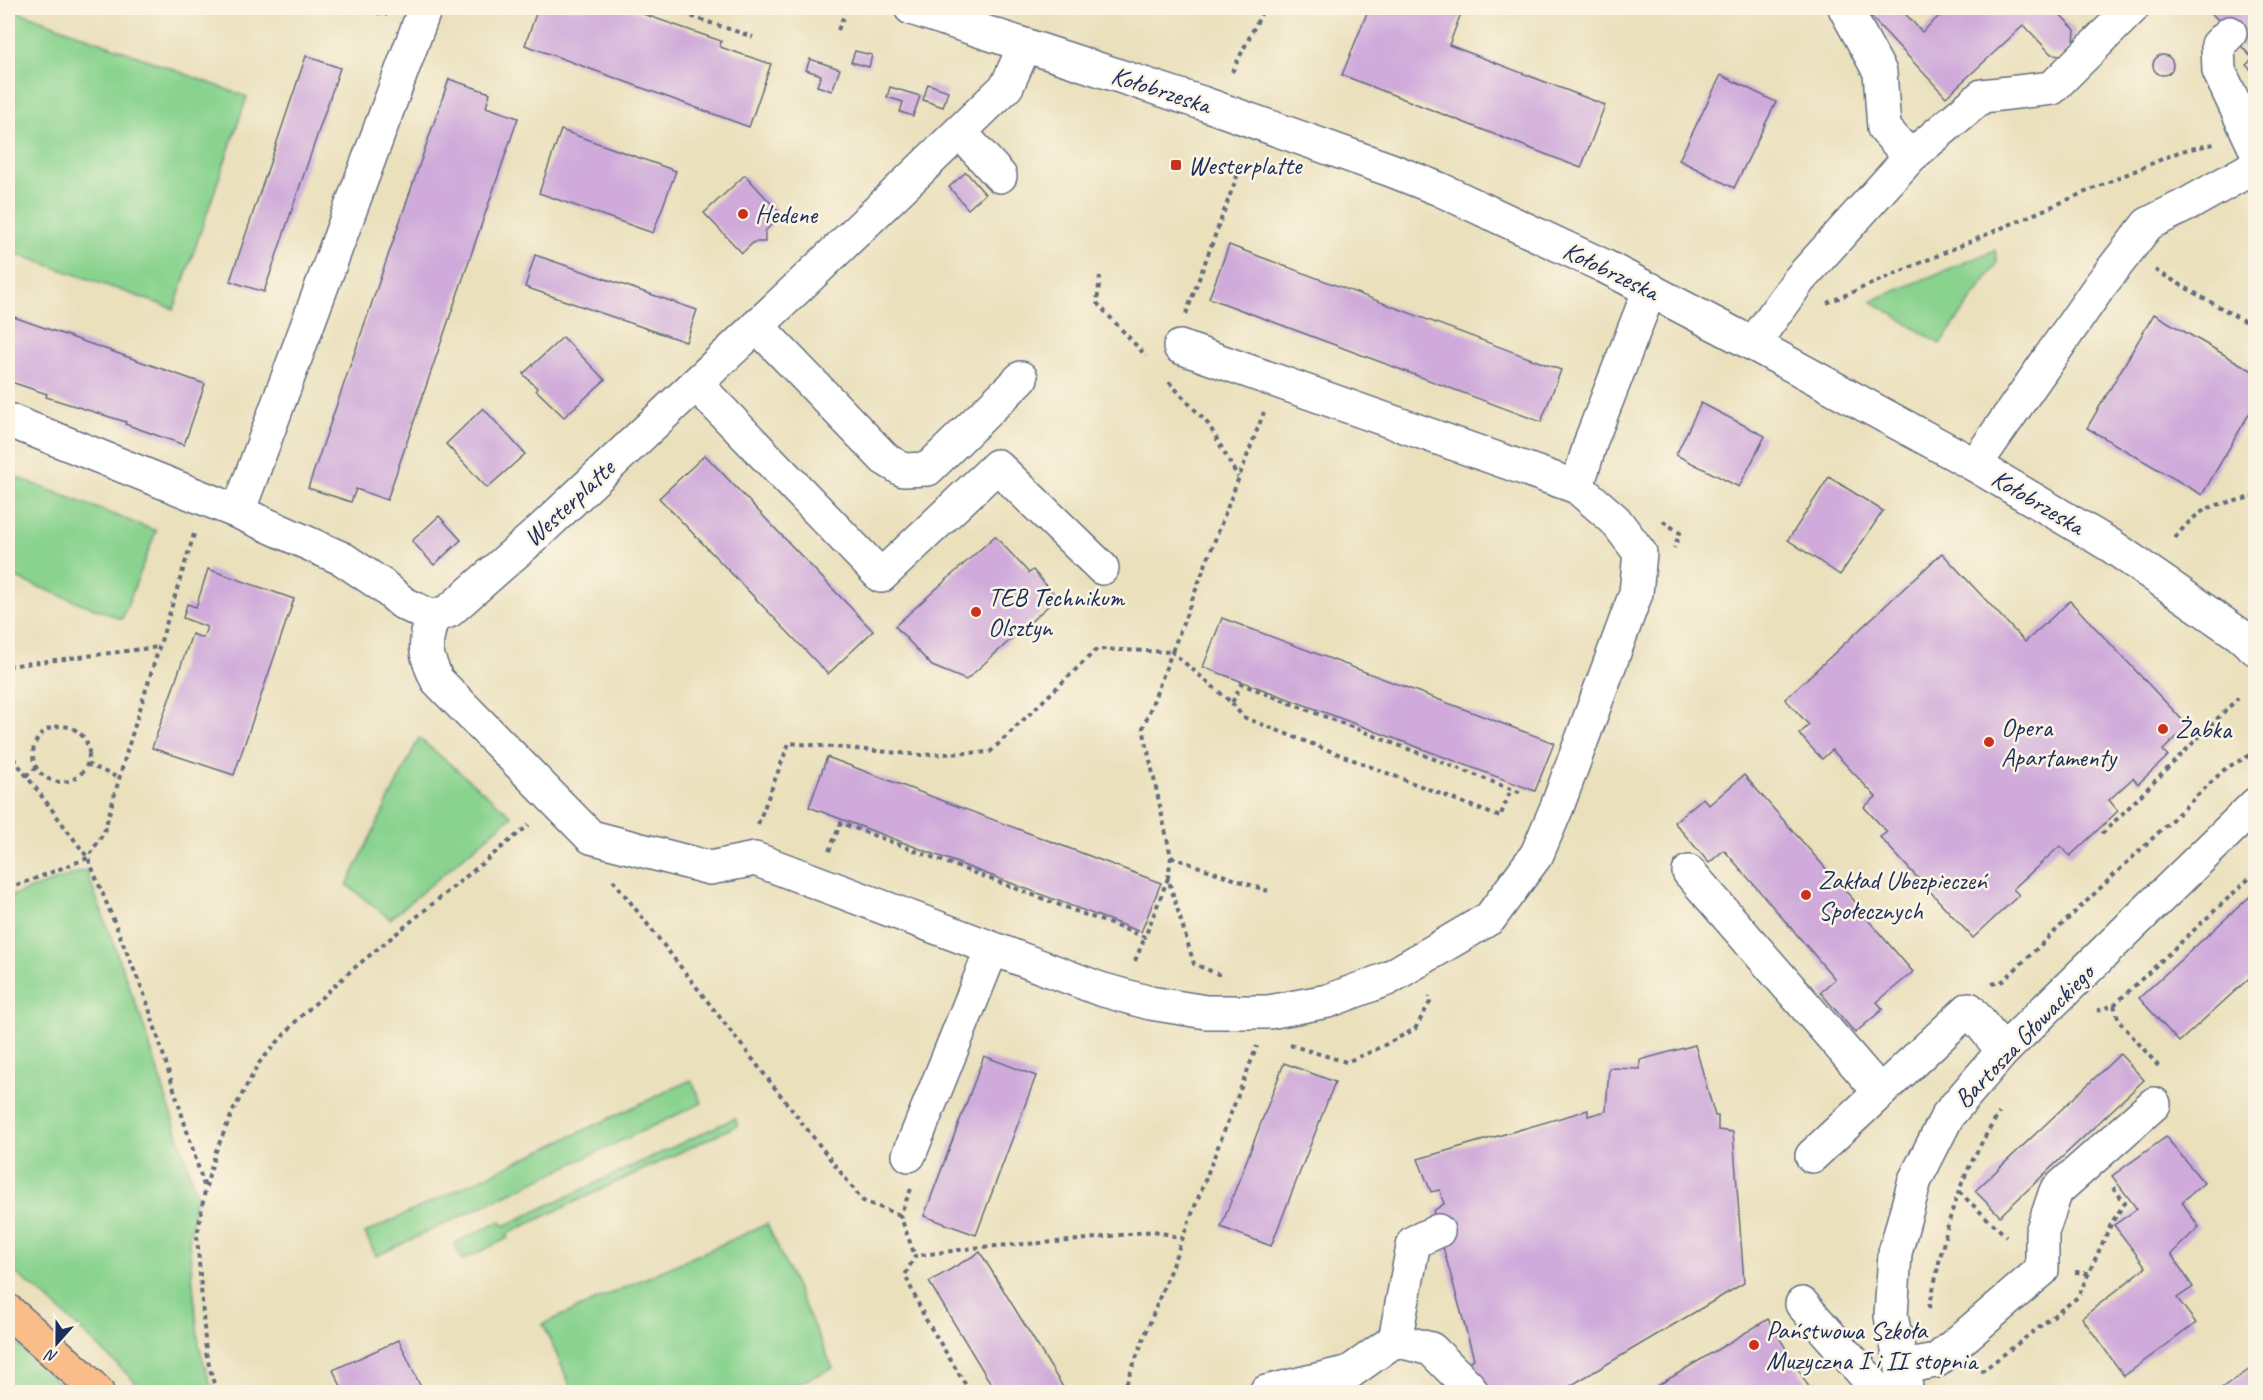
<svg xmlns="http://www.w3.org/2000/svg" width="2263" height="1400" font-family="Caveat,sans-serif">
<rect width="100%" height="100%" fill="#fcf5e5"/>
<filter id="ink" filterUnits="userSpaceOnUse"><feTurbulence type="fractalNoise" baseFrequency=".0167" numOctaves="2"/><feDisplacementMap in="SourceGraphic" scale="12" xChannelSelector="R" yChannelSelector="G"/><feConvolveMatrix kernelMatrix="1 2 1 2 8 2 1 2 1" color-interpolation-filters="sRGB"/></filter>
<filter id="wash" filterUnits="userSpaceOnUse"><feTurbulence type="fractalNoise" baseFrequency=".008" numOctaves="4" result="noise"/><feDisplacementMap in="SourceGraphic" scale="24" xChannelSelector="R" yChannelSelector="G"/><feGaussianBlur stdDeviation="1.35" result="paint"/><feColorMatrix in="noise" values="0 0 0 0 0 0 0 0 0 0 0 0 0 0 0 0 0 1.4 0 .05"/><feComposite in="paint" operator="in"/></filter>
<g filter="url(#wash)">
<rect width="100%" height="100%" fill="#eae0bc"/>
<g fill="#8ad38f" stroke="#528176" stroke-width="1.5">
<path d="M9,8L247,97L174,309L8,251V10Z"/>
<path d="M1995,250L1997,264L1940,344L1871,301Z"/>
<path d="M8,474L156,531L122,619L8,575Z"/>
<path d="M419,738L512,816L390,919L347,885Z"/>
<path d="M86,870L142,1021L196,1193L189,1243L199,1346L213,1392H146L48,1299L8,1267V897Z"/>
<path d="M691,1080L702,1103L376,1256L365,1233Z"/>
<path d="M735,1118L738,1125L507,1234L508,1238L462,1260L454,1243L501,1221L504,1226Z"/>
<path d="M767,1224L833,1368L779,1392H573L543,1324Z"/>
<path d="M8,1336L69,1392H8Z"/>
</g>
<g id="blocks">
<g fill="#cfaada">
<path d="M538,8H626L721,41L720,47L771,64L749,127L525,45Z"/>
<path d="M1369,8H1463L1449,45L1605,105L1581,168L1342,75Z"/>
<path d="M1863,8H1900L1922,32L1948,8H2054L2075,30L2074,43L2063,55L2051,54L2024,25L1946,97Z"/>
<path d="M2207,8H2256V75L2246,65L2253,59Z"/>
<path d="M855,51L872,55L869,67L851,62Z"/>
<circle cx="2163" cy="65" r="10"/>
<path d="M306,56L340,68L264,292L230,281Z"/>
<path d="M810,59L840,69L832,91L817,86L821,75L806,70Z"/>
<path d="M1721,75L1776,102L1734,188L1679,160Z"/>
<path d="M449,79L490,93L486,107L518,118L387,500L356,489L351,502L308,488Z"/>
<path d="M928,84L948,91L943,107L923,100Z"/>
<path d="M890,87L920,96L913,116L900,112L903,102L887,97Z"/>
<path d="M561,130L676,171L653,233L539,193Z"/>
<path d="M966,172L985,194L968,209L949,187Z"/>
<path d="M745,175L782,215L765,231V242H754L742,253L704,213Z"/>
<path d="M1229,245L1561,370L1541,422L1209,298Z"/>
<path d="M535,255L697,310L686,342L525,287Z"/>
<path d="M2154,314L2256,373V402L2202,495L2087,428Z"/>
<path d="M8,315L205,384L184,445L125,424L126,422L46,397L47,394L8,381Z"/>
<path d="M563,337L605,380L564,417L536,390L537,388L523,374Z"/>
<path d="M1701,403L1765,436L1739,487L1676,455Z"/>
<path d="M483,408L525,454L487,488L446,444Z"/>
<path d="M705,455L873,631L828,674L659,498Z"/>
<path d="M1829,477L1883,511L1840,575L1788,540Z"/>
<path d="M439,516L461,540L434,565L412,541Z"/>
<path d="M995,536L1029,573L1033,570L1057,598L966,680L932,666L895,626Z"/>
<path d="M1942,553L2025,642L2070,601L2188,726L2163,750L2168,756L2138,784L2133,778L2109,800L2118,811L2070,856L2060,846L2013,889L2019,895L1973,938L1880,837L1887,832L1864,807L1876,797L1832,750L1822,759L1799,734L1809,725L1785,699Z"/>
<path d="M208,569L294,599L234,775L152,748L192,634L203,638L207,627L183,618L187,604L196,607Z"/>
<path d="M1222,618L1554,743L1535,791L1203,667Z"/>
<path d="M827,757L1161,883L1141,932L809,807Z"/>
<path d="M1744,775L1864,912L1862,913L1913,972L1877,1002L1883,1009L1855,1033L1820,992L1835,979L1724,850L1709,863L1674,822L1703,798L1709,805Z"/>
<path d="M2256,891V972L2179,1042L2139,998Z"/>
<path d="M1695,1045L1715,1116H1718V1130L1733,1132L1744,1283L1560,1392H1487L1469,1362L1474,1359L1433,1211L1444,1204L1440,1190L1431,1192L1418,1159L1588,1110V1116L1606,1111L1609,1068L1640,1069V1060Z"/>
<path d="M2120,1054L2144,1080L2000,1216L1975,1191Z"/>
<path d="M984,1056L1036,1076L976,1235L924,1216Z"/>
<path d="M1284,1063L1335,1082L1271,1246L1221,1227Z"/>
<path d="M2166,1137L2204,1183L2182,1202L2199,1227L2171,1254L2193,1287L2177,1298L2196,1323L2124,1376L2082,1318L2146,1267L2114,1225L2137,1209L2112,1176Z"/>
<path d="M980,1252L1066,1392H996L929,1282Z"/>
<path d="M1768,1319L1812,1392H1647Z"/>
<path d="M399,1340L423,1392H344L333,1370Z"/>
<path d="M2256,1365V1392H2217Z"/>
</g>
</g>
</g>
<g filter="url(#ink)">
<use href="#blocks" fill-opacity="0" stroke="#636d7f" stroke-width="1.5"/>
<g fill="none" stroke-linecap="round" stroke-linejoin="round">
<defs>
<g id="minor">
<path d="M911,8L1202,103L1391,170L1439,189L1604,266L1753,344L1975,465L2110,545L2240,635L2256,649"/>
<path d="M1845,8L1880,72L1884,128L1910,157"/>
<path d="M2230,33L2218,45L2219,71L2256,150"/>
<path d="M960,132L1000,176"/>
<path d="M757,326L885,459L903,470L928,469L1021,378"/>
<path d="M1753,344L1799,280L1910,157L1982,96L2052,88L2132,8"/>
<path d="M696,384L881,576L997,466L1102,568"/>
<path d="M8,420L238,512L343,559L383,586L403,603L432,617L449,611L539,532L810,276L1007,86L1025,45"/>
<path d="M1975,465L2099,287L2148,224L2190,203L2256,166"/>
<path d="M1577,487L1592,438L1650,289"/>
<path d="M238,512L425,8"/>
<path d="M432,617C424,648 424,651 437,680L591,837L710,868L755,859L1100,989L1150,1003L1206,1012H1269L1328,1001L1387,979L1490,918L1537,854L1557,807L1636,593L1640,553L1615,520L1577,487L1180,347"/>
<path d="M1689,872L1880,1092"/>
<path d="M909,1155L992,949"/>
<path d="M1812,1156L1969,1009L2003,1051"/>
<path d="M1802,1304L1880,1392"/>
<path d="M1395,1340L1431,1349L1469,1387L1472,1392"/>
<path d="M1902,1367L1936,1361L2042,1270V1232L2056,1191L2154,1104"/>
<path d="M1266,1392L1350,1372L1395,1340L1414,1242L1438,1231"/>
<path d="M1907,1392L1891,1316L1895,1253L1915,1180L1948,1115L2003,1051L2256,804"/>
</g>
<path id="major" d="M8,1311L77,1372L97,1392"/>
</defs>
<use href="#minor" stroke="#636d7f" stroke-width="36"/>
<use href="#major" stroke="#636d7f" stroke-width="36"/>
<g stroke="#636d7f" stroke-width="4" stroke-dasharray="4.5 4.5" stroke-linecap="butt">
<path d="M359,8L387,15"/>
<path d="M666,8L753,37"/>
<path d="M838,30L847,8"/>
<path d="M1232,72L1264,8"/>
<path d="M2155,270L2256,328"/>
<path d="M1100,276L1097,303L1146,356"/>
<path d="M1827,303L2181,151L2214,144"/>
<path d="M1186,314L1240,168"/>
<path d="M1169,382L1209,425L1238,477"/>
<path d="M1663,521L1680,533L1674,548"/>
<path d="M2175,538C2186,524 2199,510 2217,505C2230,501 2243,501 2256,495"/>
<path d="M8,666L158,647"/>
<path d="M1232,703L1243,717L1500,817L1511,789"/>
<circle cx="61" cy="754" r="28"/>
<path d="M8,751L88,858L146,999L205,1189"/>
<path d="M87,764L119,778"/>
<path d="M26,776L37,767"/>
<path d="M758,824L789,743L921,755L990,752L1097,649L1172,652L1264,412"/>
<path d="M2102,834L2238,698"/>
<path d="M829,851L841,823L1145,937L1168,878"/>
<path d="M1171,857L1268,891"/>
<path d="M613,880L863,1201L900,1215"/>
<path d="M8,889L88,858L104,832L127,751L195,531"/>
<path d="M1135,961L1145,937"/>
<path d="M1218,976V974L1194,964L1168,878L1171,857L1143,728L1172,652L1232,703L1241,684L1524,794"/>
<path d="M1992,984L2003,981L2226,768L2256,752"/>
<path d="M2114,1005L2119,1021L2161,1069"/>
<path d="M2097,1011L2114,1005L2256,872"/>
<path d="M1290,1045L1346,1062L1373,1051L1415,1029L1430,1002L1429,996"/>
<path d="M911,1189L900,1215L915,1256"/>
<path d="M1959,1192L2006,1236"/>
<path d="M2075,1272L2089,1273"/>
<path d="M1929,1308C1938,1269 1945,1228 1959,1191C1969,1164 1984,1138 1999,1113"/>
<path d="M1981,1372L2078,1297L2112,1222L2125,1203L2112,1186"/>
<path d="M216,1392L206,1353L197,1236L205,1190L216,1151L233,1111L259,1063L298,1019L353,969L529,825"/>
<path d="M970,1392L925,1318L905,1275L915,1256L981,1247L1070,1241L1154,1231L1182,1238"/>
<path d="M1123,1392L1257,1046"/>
</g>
<use href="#minor" stroke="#fff" stroke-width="33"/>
<use href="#major" stroke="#f8bd89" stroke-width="33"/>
</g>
</g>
<g fill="#c8321e" stroke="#fcf5e5" stroke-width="2">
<rect x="1170" y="159" width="12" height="12" rx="3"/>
<circle cx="743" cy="214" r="6"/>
<circle cx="976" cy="612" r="6"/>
<circle cx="2163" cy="729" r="6"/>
<circle cx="1989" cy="742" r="6"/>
<circle cx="1806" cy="895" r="6"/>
<circle cx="1754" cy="1345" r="6"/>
</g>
<g text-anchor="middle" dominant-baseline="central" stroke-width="5" stroke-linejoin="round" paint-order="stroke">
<g font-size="26" fill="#1b2f5e" stroke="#fcf5e5">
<text transform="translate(1161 90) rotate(18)">Kołobrzeska</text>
<text transform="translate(1611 271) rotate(26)">Kołobrzeska</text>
<text transform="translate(2038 502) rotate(31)">Kołobrzeska</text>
<text transform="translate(569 503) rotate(-43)">Westerplatte</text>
<text transform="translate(2024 1036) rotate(-46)">Bartosza Głowackiego</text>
</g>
<g font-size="26" fill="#1b2f5e" stroke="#fcf5e5" text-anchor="start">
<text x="1188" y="165">Westerplatte</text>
<text x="755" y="214">Hedene</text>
<text x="988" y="597">TEB Technikum<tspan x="988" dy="30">Olsztyn</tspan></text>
<text x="2001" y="727">Opera<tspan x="2001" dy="30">Apartamenty</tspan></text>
<text x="2175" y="729">Żabka</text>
<text x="1818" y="880">Zakład Ubezpieczeń<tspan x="1818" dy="30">Społecznych</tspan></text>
<text x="1766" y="1330">Państwowa Szkoła<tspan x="1766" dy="30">Muzyczna I i II stopnia</tspan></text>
</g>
</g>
<rect width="2263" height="1400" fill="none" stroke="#fcf5e5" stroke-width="30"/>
<g transform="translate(57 1343) rotate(201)" stroke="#fcf5e5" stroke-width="4.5" paint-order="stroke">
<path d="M0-4.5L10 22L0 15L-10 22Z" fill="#1b2f5e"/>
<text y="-9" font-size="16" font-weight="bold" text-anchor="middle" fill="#1b2f5e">N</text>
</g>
</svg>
